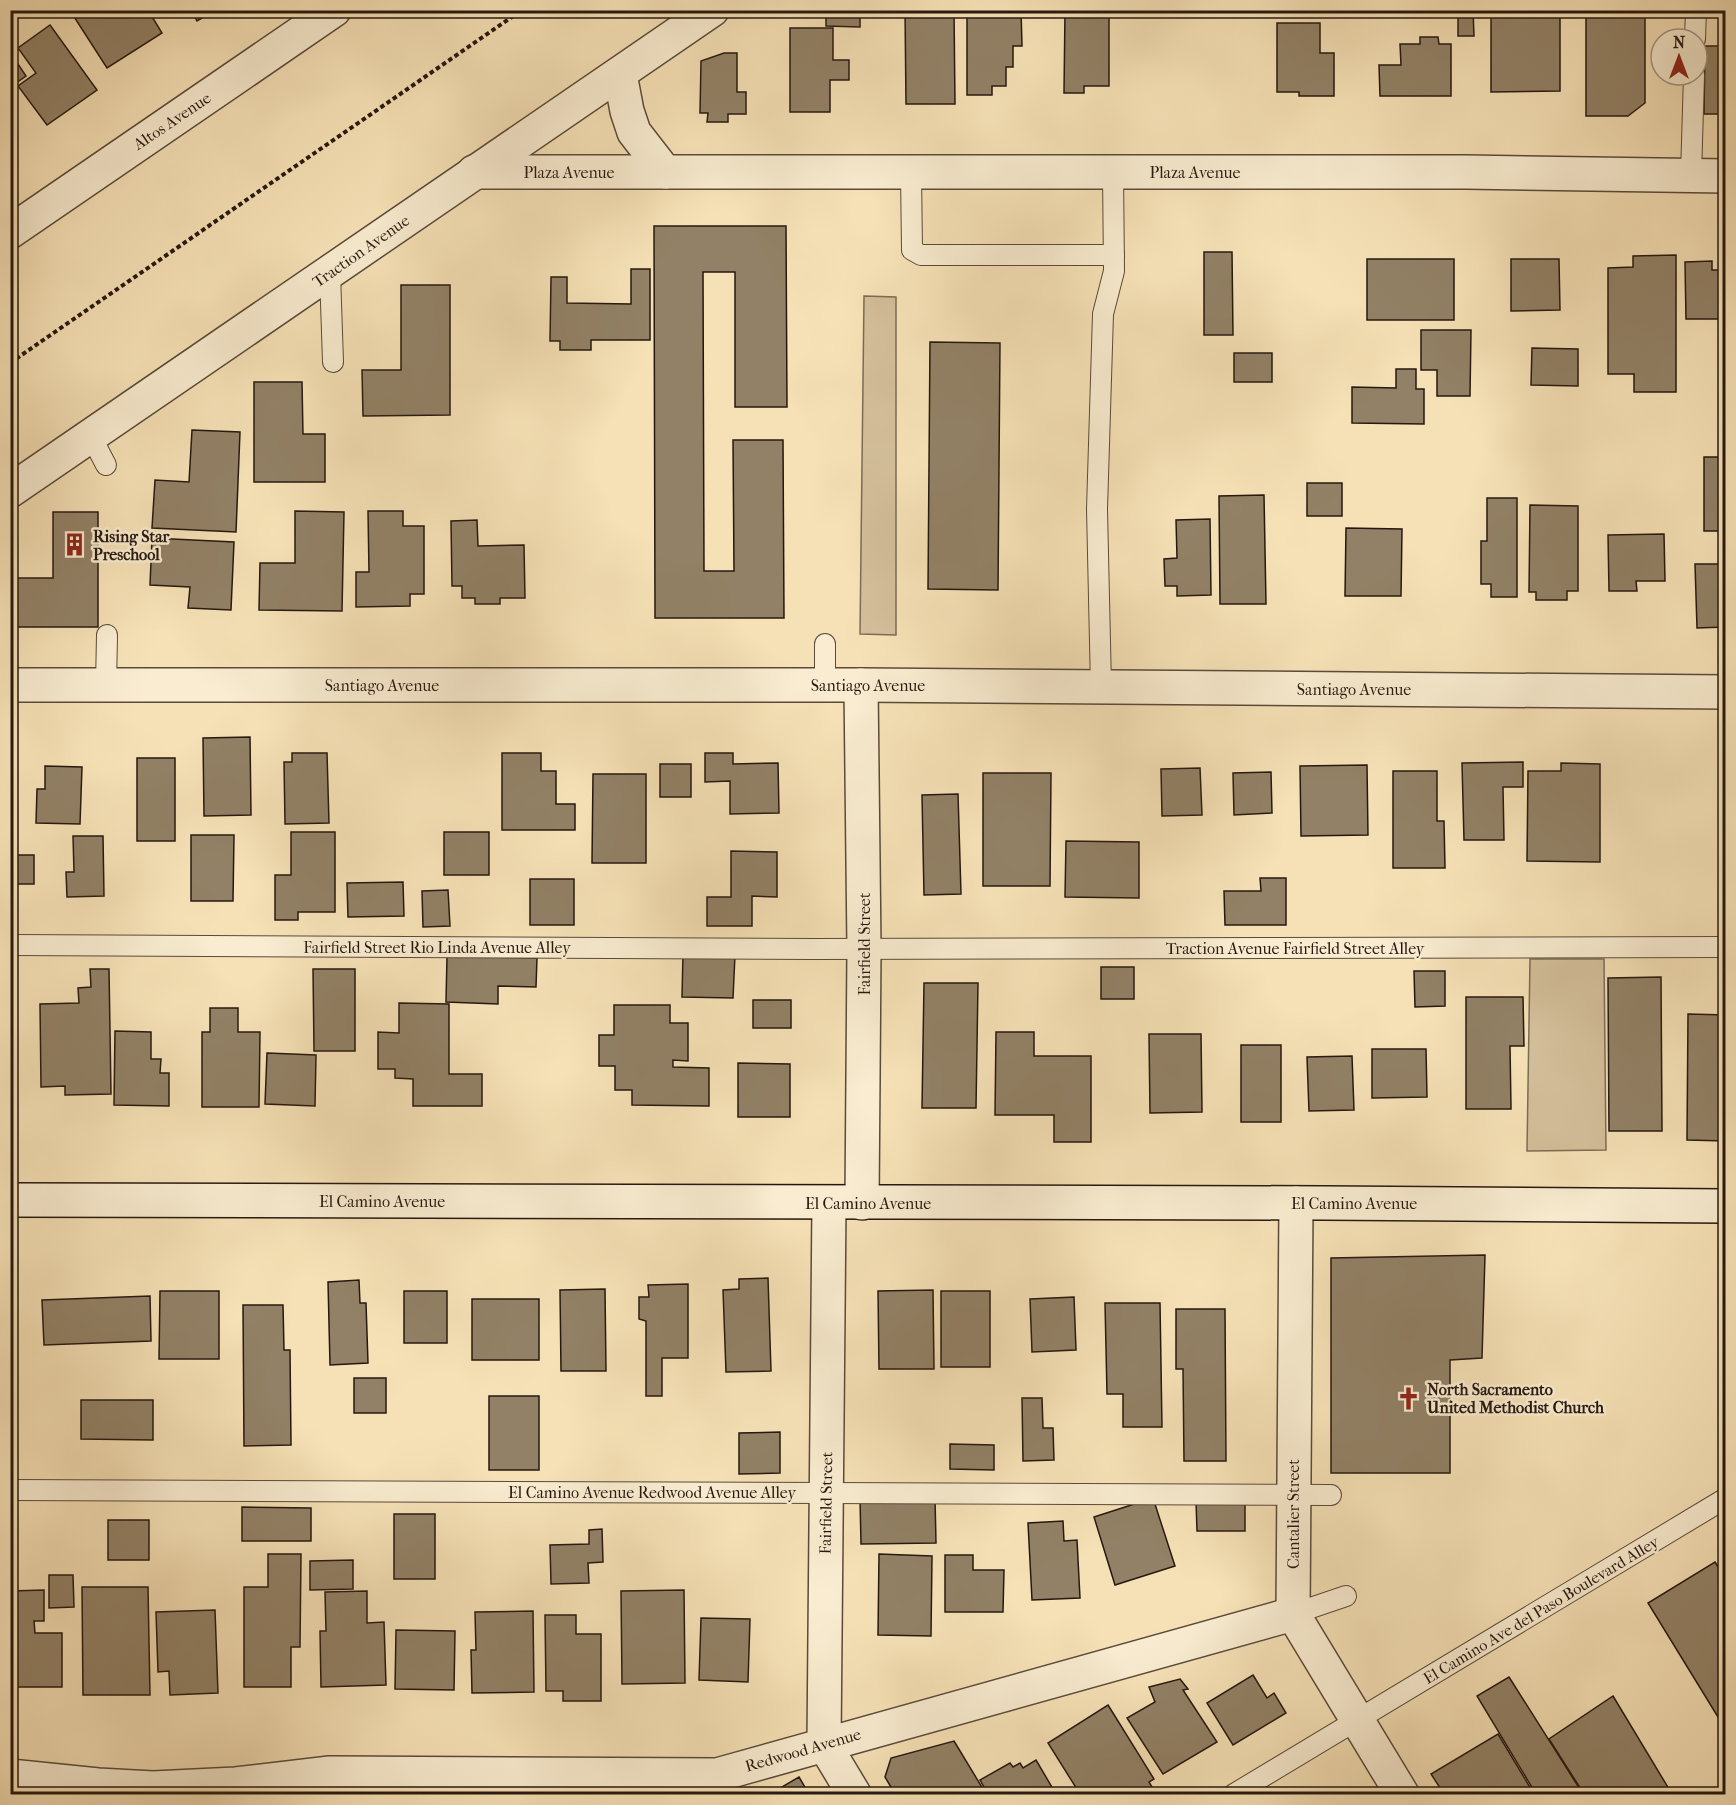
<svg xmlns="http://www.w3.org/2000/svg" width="1736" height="1805" font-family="'IM FELL French Canon',serif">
<rect width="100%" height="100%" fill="#f6e1b6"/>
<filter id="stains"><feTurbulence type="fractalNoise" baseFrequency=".00333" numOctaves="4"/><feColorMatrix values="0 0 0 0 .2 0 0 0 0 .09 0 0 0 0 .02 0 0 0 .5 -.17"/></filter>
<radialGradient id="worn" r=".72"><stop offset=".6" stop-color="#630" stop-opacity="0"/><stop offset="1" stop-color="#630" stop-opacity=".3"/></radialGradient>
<g fill="#d3bf9a" stroke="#7c6c55" stroke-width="1.5">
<path d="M864,296L896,297V635L860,634Z"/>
<path d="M1530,959H1604L1606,1150L1527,1151Z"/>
</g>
<g fill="#928166" stroke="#261810" stroke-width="1.5">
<path d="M73,10H148L162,33L107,68L71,12Z"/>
<path d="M191,10H216L197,21Z"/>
<path d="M826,10H860V27L826,26Z"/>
<path d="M905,10H954L955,104H906Z"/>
<path d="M967,10H1021L1022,46H1013V67H1006V86H992V95H967Z"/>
<path d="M1065,10H1109V86H1084V93H1064Z"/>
<path d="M1430,10H1473L1474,36H1458V15L1430,16Z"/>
<path d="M1491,10H1560V91L1491,92Z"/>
<path d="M1586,10H1645V103L1628,116H1586Z"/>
<path d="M1277,23H1320V53H1334V96H1299V92H1277Z"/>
<path d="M50,25L97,90L47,125L18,86L36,73L18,48Z"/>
<path d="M790,28H833V60H849V80H830V112H790Z"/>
<path d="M1420,37H1438L1439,44H1451V96H1380L1379,65H1401L1400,44H1420Z"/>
<path d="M1705,46H1726V114H1704Z"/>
<path d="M10,52L26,76L10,87Z"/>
<path d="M724,53H737V92H746V114H728V122H707L708,113H700L701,61Z"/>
<path d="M654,226H786L787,407H735V272H703L704,571H734L733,440H783L784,618H655Z"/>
<path d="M1204,252H1232L1233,335H1204Z"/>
<path d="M1676,255V392H1634V374H1608V268L1633,267V256Z"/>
<rect x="1367" y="259" width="87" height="61"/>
<path d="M1511,259H1559L1560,310L1511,311Z"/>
<path d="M1712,261V270H1726V319H1686L1685,262Z"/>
<path d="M631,269H650V340H591V350H560V341H550L551,277H567V303L631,304Z"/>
<path d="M401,285H450V415L363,416L362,370H401Z"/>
<path d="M1421,330H1471L1470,396H1437V370H1421Z"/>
<path d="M930,342L1000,343L998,590L928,589Z"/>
<path d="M1532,348L1578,349V386L1531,385Z"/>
<rect x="1234" y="353" width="38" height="29"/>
<path d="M1396,369H1416V389H1424V424L1352,423V387L1396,388Z"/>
<path d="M254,382H302L303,434H325V482H254Z"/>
<path d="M192,430L240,432L236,532L152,528L155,480L189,482Z"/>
<rect x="1704" y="457" width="22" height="74"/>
<rect x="1307" y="483" width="35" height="33"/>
<path d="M1264,495L1266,604H1220L1219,496Z"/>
<path d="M1487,498H1517V597H1491V584H1481V541H1487Z"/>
<path d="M1530,505L1578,506V591H1567V600H1536V592H1529Z"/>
<path d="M295,511L344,512L342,611L259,610L260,563H295Z"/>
<path d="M368,511H403V526H424V594H410V606L356,607V572H369Z"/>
<path d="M53,512H98V627H10V578H53Z"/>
<path d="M1210,519L1211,595L1177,596V586H1165L1164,559L1177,558L1176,520Z"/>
<path d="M477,520L478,546L524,545L525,598H500V604H475V598H462V586H452L451,521Z"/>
<path d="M1346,528L1402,529L1401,596H1345Z"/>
<path d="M1664,534L1665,581H1636L1637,591H1609L1608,535Z"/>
<path d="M152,538L234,542L231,610L188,608L190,587L150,585Z"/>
<path d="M1695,564H1726L1725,627L1697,628Z"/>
<path d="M250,737L251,815L204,816L203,738Z"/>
<path d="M292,753H327L329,823L285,824L284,762H292Z"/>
<path d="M502,753H541V771H556V804H575V830H502Z"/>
<path d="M705,753H733V764L778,763L779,813L730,814V781L705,782Z"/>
<rect x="137" y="758" width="38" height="83"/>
<path d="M10,761H15L16,820H10Z"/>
<path d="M1523,762V787H1503L1504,840H1464L1462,763Z"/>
<path d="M1561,763L1600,764V862L1527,861L1528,771H1561Z"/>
<rect x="660" y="764" width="31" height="33"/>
<path d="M1367,765L1368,835L1301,836L1300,766Z"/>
<path d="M45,766L82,767L80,824L36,823L37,789H45Z"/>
<path d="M1200,768L1202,815L1162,816L1161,769Z"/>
<path d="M1393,771H1437V821H1444L1445,868H1393Z"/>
<path d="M1271,772L1272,813L1234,815L1233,773Z"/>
<path d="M983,773H1051L1050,886H983Z"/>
<path d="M593,774H646V863H592Z"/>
<path d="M958,794L961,894L924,895L922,795Z"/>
<path d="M291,832H335V912H298V920H275V875H291Z"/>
<rect x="444" y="832" width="45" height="43"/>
<path d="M191,835H234L233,901H191Z"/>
<path d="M73,836H103L104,896L67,897L66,872H74Z"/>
<path d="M1066,841L1139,842V898L1065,897Z"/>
<path d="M731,851L777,852V897L752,896V926H707V897H731Z"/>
<rect x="14" y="855" width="20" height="29"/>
<path d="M1260,878H1286V925H1225L1224,891H1261Z"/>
<rect x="530" y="879" width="44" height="46"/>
<path d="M403,882L404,916L348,917L347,883Z"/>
<rect x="10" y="889" width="5" height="21"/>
<path d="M448,890L450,926L423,927L422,891Z"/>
<path d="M683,954L735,955L733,998L682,997Z"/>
<path d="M447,956L537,958L536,987L498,986V1004L446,1002Z"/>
<rect x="1101" y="967" width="33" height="32"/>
<path d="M90,969H109L111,1094L65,1095V1086L41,1087L40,1004L79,1003L78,988L91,987Z"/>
<path d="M313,969H355V1051H314Z"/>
<path d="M1414,971H1445V1006L1415,1007Z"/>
<path d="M1661,977L1662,1131H1609L1608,978Z"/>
<path d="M924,983H978L976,1108H922Z"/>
<path d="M1466,997H1523L1524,1046H1510L1511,1109H1466Z"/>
<rect x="753" y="1000" width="38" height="28"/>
<path d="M399,1003L449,1004V1074H482V1106H413V1079L395,1078V1069H378V1032L399,1033Z"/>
<path d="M614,1005H670V1023H688V1061L673,1060V1067L709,1068V1106L632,1105V1090H615V1066H599V1035H614Z"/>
<path d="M210,1008H238V1032H260L259,1107H202V1032H210Z"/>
<path d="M1688,1014L1726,1015V1141L1687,1140Z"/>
<path d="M115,1031L151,1032V1059H161L160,1073H169V1106L114,1105Z"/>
<path d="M996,1032H1034V1056H1091V1142H1054V1115H995Z"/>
<path d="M1149,1034H1201L1202,1112L1150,1113Z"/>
<path d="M10,1037H16L17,1102H10Z"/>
<rect x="1241" y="1045" width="40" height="77"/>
<path d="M1372,1049H1426L1427,1097L1372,1098Z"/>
<path d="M267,1053L316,1055L315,1106L265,1104Z"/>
<path d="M1352,1056L1354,1110L1309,1111L1307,1057Z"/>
<path d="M738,1063L790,1064V1117H738Z"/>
<path d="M1485,1255L1482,1358L1450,1360V1473H1331V1258Z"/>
<path d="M768,1278L771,1371L726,1372L723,1290L739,1289V1279Z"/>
<path d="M359,1280L360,1303H366L368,1363L330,1365L328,1282Z"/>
<path d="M688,1284V1358H662V1396H646V1321L639,1319V1297H649L648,1285Z"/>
<path d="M605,1289L606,1371H561L560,1290Z"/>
<path d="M933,1290L934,1369H879L878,1291Z"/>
<path d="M160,1291H219V1359H159Z"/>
<rect x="404" y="1291" width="43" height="52"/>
<rect x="941" y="1291" width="49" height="76"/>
<path d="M150,1296L151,1341L44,1345L42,1300Z"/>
<path d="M1074,1297L1076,1350L1032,1352L1030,1299Z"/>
<rect x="472" y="1299" width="67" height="61"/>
<path d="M1105,1303H1160L1162,1427H1123V1394H1107Z"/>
<path d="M243,1305H283L284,1350H290L291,1445L244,1446Z"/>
<path d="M1176,1309H1225L1226,1461H1184L1183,1369H1176Z"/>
<rect x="354" y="1378" width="32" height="35"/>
<rect x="489" y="1396" width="50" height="74"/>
<path d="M1022,1398H1042L1043,1428H1053L1054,1460L1023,1461Z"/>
<path d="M81,1400H153V1440L81,1439Z"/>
<path d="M780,1432V1473L739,1474V1433Z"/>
<path d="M950,1444L994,1445V1470L950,1469Z"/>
<path d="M935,1498L936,1543L861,1544L860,1499Z"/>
<path d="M1153,1498L1175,1566L1115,1585L1094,1517Z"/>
<path d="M1245,1500V1531H1197L1196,1501Z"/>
<path d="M242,1507L311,1508V1541H242Z"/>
<rect x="394" y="1514" width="41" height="65"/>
<rect x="108" y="1520" width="41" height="40"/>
<path d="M1063,1521L1064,1541L1077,1540L1080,1598L1032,1600L1028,1523Z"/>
<path d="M602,1529L603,1562L588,1563L589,1583L551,1584L550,1545L589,1544V1530Z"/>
<path d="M268,1554H301L300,1647H291V1687H244V1587H268Z"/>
<path d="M879,1554L932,1556L931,1636L878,1635Z"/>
<path d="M945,1555H973V1570H1004L1003,1612H945Z"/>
<path d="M353,1560V1589L310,1590V1561Z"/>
<path d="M1715,1562L1726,1580V1730L1648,1603Z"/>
<path d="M49,1575H73L74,1607L49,1608Z"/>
<path d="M82,1587H148L150,1695H83Z"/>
<path d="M44,1590V1621H34L35,1633H62V1687H10V1591Z"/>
<path d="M684,1590L685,1683L622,1684L621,1591Z"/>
<path d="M367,1591V1623L384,1622L386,1685L321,1687L320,1631H326L325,1592Z"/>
<path d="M215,1610L218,1693L170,1695L169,1671L158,1672L156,1612Z"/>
<path d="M533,1611L534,1692L472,1693L471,1650H476L475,1612Z"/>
<path d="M545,1615H576V1634H601V1701H563V1691H546Z"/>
<path d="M701,1618L750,1619L748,1682L699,1680Z"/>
<path d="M396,1630L455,1631L454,1690L395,1689Z"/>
<path d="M1253,1675L1267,1698L1274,1693L1286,1713L1233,1745L1207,1703Z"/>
<path d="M1509,1677L1583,1794H1536L1477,1696Z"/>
<path d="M1180,1679L1188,1689L1183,1690L1217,1742L1163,1774L1127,1718L1155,1702L1149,1687Z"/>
<path d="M1613,1696L1672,1794H1584L1549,1739Z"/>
<path d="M1108,1705L1154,1779L1149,1782L1156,1794H1080L1048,1743Z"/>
<path d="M1498,1734L1534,1794H1444L1431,1774Z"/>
<path d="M954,1741L986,1794H895L885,1777L891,1758Z"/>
<path d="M1036,1760L1056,1794H988L980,1780L1010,1763L1013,1767L1020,1763L1023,1768Z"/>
<path d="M799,1777L809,1794H770Z"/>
</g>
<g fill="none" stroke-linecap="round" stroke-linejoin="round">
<defs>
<g id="service">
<path d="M1695,39L1696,10"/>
<path d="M911,172L912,250L921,255H1114"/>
<path d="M1691,175L1694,75"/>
<path d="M330,273L333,362"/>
<path d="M91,436L106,465"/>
<path d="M825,644V685"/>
<path d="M106,685L107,635"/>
<path d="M1101,687L1097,509L1103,314L1114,271L1113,172"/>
<path d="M10,945L813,949L1726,947"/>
<path d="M10,1490L1331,1495"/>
<path d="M1293,1614L1346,1596"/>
<path d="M1234,1794L1726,1498"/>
</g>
<g id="minor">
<path d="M620,74L627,111L634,132L665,172"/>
<path d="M474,172H1466L1726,176"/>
<path d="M10,232L334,10"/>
<path d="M10,491L712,10"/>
<path d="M10,685H861L1726,692"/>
<path d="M861,685L864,949L862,1203"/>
<path d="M829,1203L824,1744L854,1794"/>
<path d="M1296,1203L1293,1614L1402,1794"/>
<path d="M10,1776L98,1785L153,1788L236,1784L330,1773L717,1775L1293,1614"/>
</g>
<path id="secondary" d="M10,1200L1325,1203L1726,1206"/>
</defs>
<use href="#service" stroke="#5a4a3a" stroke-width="22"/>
<use href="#minor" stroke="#5a4a3a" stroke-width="36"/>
<use href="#secondary" stroke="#261810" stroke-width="36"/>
<path stroke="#261810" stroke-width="4" stroke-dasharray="4.5 3" stroke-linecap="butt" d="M10,363L522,10"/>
<use href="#service" stroke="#f9ecd0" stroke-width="20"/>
<use href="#minor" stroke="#f9ecd0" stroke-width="33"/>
<use href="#secondary" stroke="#f9ecd0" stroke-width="33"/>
</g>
<defs>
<symbol id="building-bare" viewBox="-9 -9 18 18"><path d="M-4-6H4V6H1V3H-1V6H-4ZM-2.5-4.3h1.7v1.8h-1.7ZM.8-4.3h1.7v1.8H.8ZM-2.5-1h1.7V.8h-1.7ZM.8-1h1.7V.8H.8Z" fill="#8f2418" stroke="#f9ecd0" stroke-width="2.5" paint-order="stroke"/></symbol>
<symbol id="church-bare" viewBox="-9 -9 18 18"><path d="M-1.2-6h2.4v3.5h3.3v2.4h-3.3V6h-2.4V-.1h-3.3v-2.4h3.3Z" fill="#8f2418" stroke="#f9ecd0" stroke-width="2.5" paint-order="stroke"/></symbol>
</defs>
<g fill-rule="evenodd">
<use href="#building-bare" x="58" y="528" width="33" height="33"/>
<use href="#church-bare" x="1392" y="1382" width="33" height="33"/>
</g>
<g text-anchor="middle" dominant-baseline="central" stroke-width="5" stroke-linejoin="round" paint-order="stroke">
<g font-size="16" fill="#261810" stroke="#f9ecd0">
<text transform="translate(172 121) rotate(-34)">Altos Avenue</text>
<text x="569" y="172">Plaza Avenue</text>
<text x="1195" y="172">Plaza Avenue</text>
<text transform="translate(361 251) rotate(-35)">Traction Avenue</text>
<text x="382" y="685">Santiago Avenue</text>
<text x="868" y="685">Santiago Avenue</text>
<text x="1354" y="689">Santiago Avenue</text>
<text transform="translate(864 944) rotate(-90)">Fairfield Street</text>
<text x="437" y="947">Fairfield Street Rio Linda Avenue Alley</text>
<text x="1295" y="948">Traction Avenue Fairfield Street Alley</text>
<text x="382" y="1201">El Camino Avenue</text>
<text x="868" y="1203">El Camino Avenue</text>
<text x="1354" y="1203">El Camino Avenue</text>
<text x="652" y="1492">El Camino Avenue Redwood Avenue Alley</text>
<text transform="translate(826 1503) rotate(-89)">Fairfield Street</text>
<text transform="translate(1293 1514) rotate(-90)">Cantalier Street</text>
<text transform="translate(1541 1610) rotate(-31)">El Camino Ave del Paso Boulevard Alley</text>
<text transform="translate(803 1750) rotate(-16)">Redwood Avenue</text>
</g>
<g font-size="16" font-weight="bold" fill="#261810" stroke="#f9ecd0" text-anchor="start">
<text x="93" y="536">Rising Star<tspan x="93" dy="18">Preschool</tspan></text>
<text x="1427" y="1389">North Sacramento<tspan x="1427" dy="18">United Methodist Church</tspan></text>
</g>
</g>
<rect width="1736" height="1805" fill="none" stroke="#f6e1b6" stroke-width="36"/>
<rect x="12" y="12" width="1712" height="1781" fill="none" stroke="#261810" stroke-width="3"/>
<rect x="18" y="18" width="1700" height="1769" fill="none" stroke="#261810" stroke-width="1.5"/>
<g transform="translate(1679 57)"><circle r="28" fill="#f9ecd0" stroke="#a59783" stroke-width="1.5"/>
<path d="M0-4.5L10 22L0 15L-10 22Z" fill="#8f2418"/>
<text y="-9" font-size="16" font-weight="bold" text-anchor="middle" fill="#261810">N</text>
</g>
<rect width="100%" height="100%" filter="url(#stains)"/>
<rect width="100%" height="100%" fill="url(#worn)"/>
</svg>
